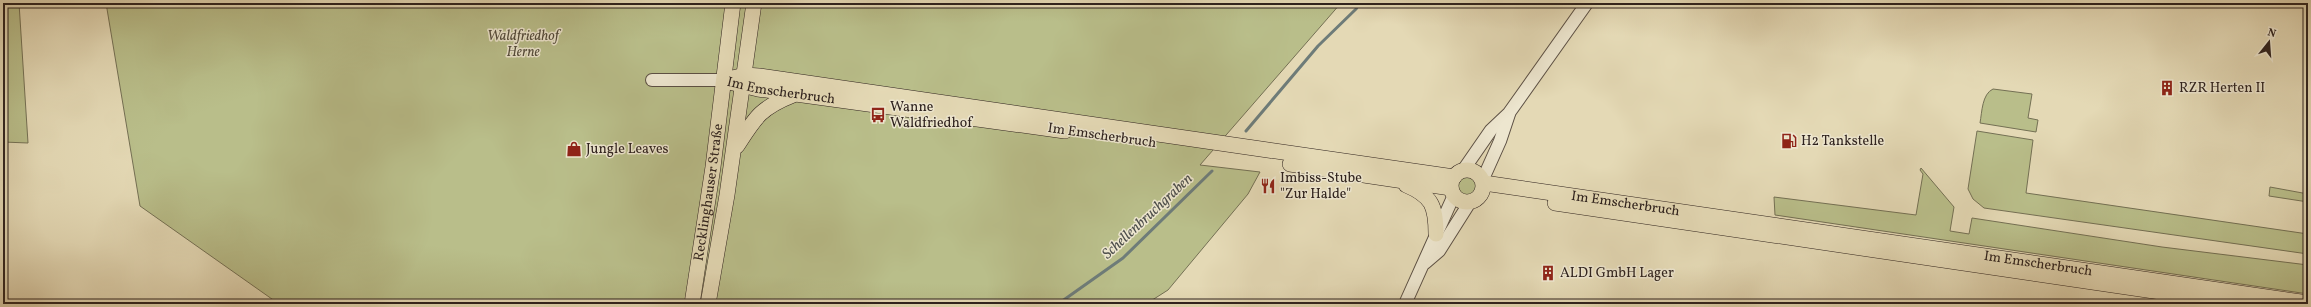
<svg xmlns="http://www.w3.org/2000/svg" width="2311" height="307" font-family="Vollkorn,serif">
<rect width="100%" height="100%" fill="#e4d9b5"/>
<filter id="stains"><feTurbulence type="fractalNoise" baseFrequency=".005" numOctaves="4"/><feColorMatrix values="0 0 0 0 .2 0 0 0 0 .09 0 0 0 0 .02 0 0 0 .5 -.17"/></filter>
<radialGradient id="worn" r=".72"><stop offset=".6" stop-color="#630" stop-opacity="0"/><stop offset="1" stop-color="#630" stop-opacity=".3"/></radialGradient>
<g fill="#b9be8a" stroke="#747054">
<path d="M3,3H19L28,143L3,142Z"/>
<path d="M106,3H1341L1200,165L1260,172L1248,194L1168,290L1146,304H279L140,206Z"/>
<path d="M1993,89L2032,94L2028,118L2038,120L2036,132L1980,123C1982,112 1982,94 1993,89Z"/>
<path d="M1977,131L2033,140L2026,193L2308,234V254L1984,208L1973,199L1968,189Z"/>
<path d="M1921,168L1954,207L1950,231L1969,234L1972,218L2162,247L2308,265V294L1775,215L1774,197L1916,215L1923,174L1920,170Z"/>
<circle cx="1467" cy="186" r="10"/>
<path d="M2270,187L2308,194V202L2269,196Z"/>
<path d="M3,295L10,301L24,304L30,300L51,304H3Z"/>
</g>
<g fill="none" stroke-linecap="round" stroke-linejoin="round">
<g stroke="#6e7c79" stroke-width="3">
<path d="M1246,131L1318,46L1356,9L1359,3"/>
<path d="M1058,304L1123,258L1212,171"/>
</g>
<defs>
<g id="minor">
<path d="M652,80H724"/>
<path d="M1464,169L1491,130L1509,113L1587,3"/>
<path d="M1483,179L1500,141L1509,114"/>
<path d="M1425,263L1439,251L1470,202"/>
<path d="M1405,304L1454,195"/>
</g>
<g id="major">
<path d="M724,80L745,75L759,76L1454,177"/>
<path id="s1" d="M725,81L758,89L1065,131"/>
<path d="M737,146C755,118 760,108 793,95"/>
<path d="M1290,164L1451,188"/>
<circle cx="1467" cy="186" r="16"/>
<path id="s2" d="M1484,183L2308,303"/>
<path d="M1406,185C1432,196 1436,206 1436,234"/>
<path d="M1555,203L2242,304"/>
<path id="s3" d="M692,304L713,167L733,3"/>
<path d="M708,304L727,195L754,3"/>
</g>
</defs>
<use href="#minor" stroke="#5c5044" stroke-width="14"/>
<use href="#major" stroke="#2e221e" stroke-width="16"/>
<use href="#minor" stroke="#ede6cf" stroke-width="12"/>
<use href="#major" stroke="#e4d9b5" stroke-width="15"/>
</g>
<defs>
<symbol id="building-bare" viewBox="-9 -9 18 18"><path d="M-4-6H4V6H1V3H-1V6H-4ZM-2.5-4.3h1.7v1.8h-1.7ZM.8-4.3h1.7v1.8H.8ZM-2.5-1h1.7V.8h-1.7ZM.8-1h1.7V.8H.8Z" fill="#8f2418" stroke="#ede6cf" stroke-width="2.5" paint-order="stroke"/></symbol>
<symbol id="bus-bare" viewBox="-9 -9 18 18"><path d="M-5-6H5V4H4V6H2V4H-2V6H-4V4H-5ZM-3.5-4V0h7V-4ZM-3.5 1.2v1.5H-2V1.2ZM2 1.2v1.5H3.5V1.2Z" fill="#8f2418" stroke="#ede6cf" stroke-width="2.5" paint-order="stroke"/></symbol>
<symbol id="fuel-bare" viewBox="-9 -9 18 18"><path d="M-5.5-6h7V0h2V4h1.3V-2.5L3-4.5l.8-.8L6-3V5H2.5V1h-1V6h-7ZM-4.2-4.7v3.2H.2V-4.7Z" fill="#8f2418" stroke="#ede6cf" stroke-width="2.5" paint-order="stroke"/></symbol>
<symbol id="shop-bare" viewBox="-9 -9 18 18"><path d="M-5-2.5h2.3a2.7 3.5 0 0 1 5.4 0H5L5.5 6h-11ZM-1.5-2.5h3a1.5 2.3 0 0 0-3 0Z" fill="#8f2418" stroke="#ede6cf" stroke-width="2.5" paint-order="stroke"/></symbol>
<symbol id="restaurant-bare" viewBox="-9 -9 18 18"><path d="M-5-6h1v4h1v-4h1v4h1v-4h1v5L-1.5 .5V6h-2V.5L-5-1ZM5-6V6H3V1.5H1.5Q1.5-4 5-6Z" fill="#8f2418" stroke="#ede6cf" stroke-width="2.5" paint-order="stroke"/></symbol>
</defs>
<g fill-rule="evenodd">
<use href="#building-bare" x="2156" y="77" width="22" height="22"/>
<use href="#bus-bare" x="867" y="104" width="22" height="22"/>
<use href="#fuel-bare" x="1778" y="130" width="22" height="22"/>
<use href="#shop-bare" x="563" y="138" width="22" height="22"/>
<use href="#restaurant-bare" x="1257" y="175" width="22" height="22"/>
<use href="#building-bare" x="1537" y="262" width="22" height="22"/>
</g>
<g text-anchor="middle" dominant-baseline="central" stroke-width="3" stroke-linejoin="round" paint-order="stroke">
<g font-size="14" font-style="italic" fill="#514939" stroke="#ede6cf">
<text x="523" y="36">Waldfriedhof<tspan x="523" dy="16">Herne</tspan></text>
</g>
<g font-size="14" fill="#2e221e" stroke="#ede6cf" text-anchor="start">
<text x="2179" y="88">RZR Herten II</text>
<text x="890" y="107">Wanne<tspan x="890" dy="16">Waldfriedhof</tspan></text>
<text x="1801" y="141">H2 Tankstelle</text>
<text x="586" y="149">Jungle Leaves</text>
<text x="1280" y="178">Imbiss-Stube<tspan x="1280" dy="16">"Zur Halde"</tspan></text>
<text x="1560" y="273">ALDI GmbH Lager</text>
</g>
<g font-size="14" fill="#2e221e" stroke="#ede6cf">
<text stroke="none"><textPath href="#s1" startOffset="57">Im Emscherbruch</textPath></text>
<text transform="translate(1102 136) rotate(8)">Im Emscherbruch</text>
<text stroke="none"><textPath href="#s3" startOffset="113">Recklinghauser Straße</textPath></text>
<text stroke="none"><textPath href="#s2" startOffset="143">Im Emscherbruch</textPath></text>
<text stroke="none"><textPath href="#s2" startOffset="560">Im Emscherbruch</textPath></text>
</g>
<g font-size="15" font-style="italic" fill="#4e4f4c" stroke="#ede6cf">
<text transform="translate(1148 217) rotate(-43)">Schellenbruchgraben</text>
</g>
</g>
<rect width="2311" height="307" fill="none" stroke="#e4d9b5" stroke-width="16"/>
<rect x="4" y="4" width="2303" height="299" fill="none" stroke="#2e221e" stroke-width="2"/>
<rect x="8" y="8" width="2295" height="291" fill="none" stroke="#2e221e"/>
<g transform="translate(2269 42) rotate(17)" stroke="#ede6cf" stroke-width="3" paint-order="stroke">
<path d="M0-3L7 15L0 10L-7 15Z" fill="#2e221e"/>
<text y="-6" font-size="11" font-weight="bold" text-anchor="middle" fill="#2e221e">N</text>
</g>
<rect width="100%" height="100%" filter="url(#stains)"/>
<rect width="100%" height="100%" fill="url(#worn)"/>
</svg>
